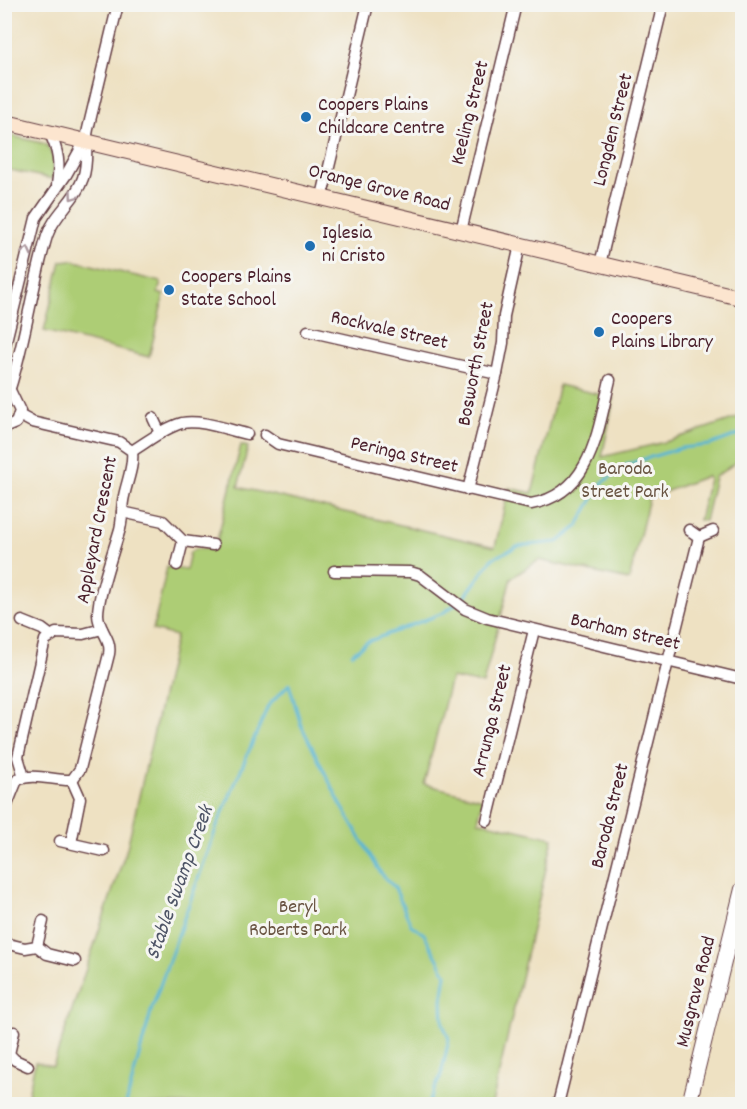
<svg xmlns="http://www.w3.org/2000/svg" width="747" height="1109" font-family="Dekko,sans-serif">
<rect width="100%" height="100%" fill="#f6f6f2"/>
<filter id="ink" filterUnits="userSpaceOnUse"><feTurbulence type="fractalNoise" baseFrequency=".0167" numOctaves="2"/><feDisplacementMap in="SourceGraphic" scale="12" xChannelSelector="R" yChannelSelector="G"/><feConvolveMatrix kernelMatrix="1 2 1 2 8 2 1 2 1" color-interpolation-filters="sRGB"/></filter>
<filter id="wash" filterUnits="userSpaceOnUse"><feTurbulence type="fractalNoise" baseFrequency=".008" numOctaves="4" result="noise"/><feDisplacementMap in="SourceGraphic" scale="24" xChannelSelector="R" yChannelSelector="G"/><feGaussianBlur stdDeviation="1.35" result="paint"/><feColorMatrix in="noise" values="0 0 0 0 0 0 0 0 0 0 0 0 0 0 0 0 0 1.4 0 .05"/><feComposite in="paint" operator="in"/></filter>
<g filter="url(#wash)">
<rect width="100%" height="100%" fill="#eee1c2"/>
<g fill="#adcd75" stroke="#7c7650" stroke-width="1.5">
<path d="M4,134L46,144L54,159L53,179L5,169Z"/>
<path d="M71,260L161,282L158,293L164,295L149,357L44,331L61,261Z"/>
<path d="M559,385L614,398L602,457L665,442L742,416V458L715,477L705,521L699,520L709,479L707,476L649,498L629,580L539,560L511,578L483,684L451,678L424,784L483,799L478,821L553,838L492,1104H26L35,1062L53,1066L127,848L176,636L153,630L167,567L186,570L190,552L196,549H215L241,445L248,447L238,487L495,547L509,488L532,493Z"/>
</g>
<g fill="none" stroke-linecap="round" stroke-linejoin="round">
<g stroke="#56b5d4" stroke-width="3">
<path d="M352,654L367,642L443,613L463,599L493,558L519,546L558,542L577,527L602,483L628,464L681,448L710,445L742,433"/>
<path d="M126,1104L152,1008L217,826L268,706L289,684L301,725L340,803L380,872L395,888L411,925L424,934L446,974L442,1000L443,1024L449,1039L441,1075L428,1104"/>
</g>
</g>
</g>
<g filter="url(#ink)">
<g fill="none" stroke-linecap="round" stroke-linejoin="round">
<defs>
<g id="minor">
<path d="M49,132C59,151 60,165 57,185"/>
<path d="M322,196L368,4"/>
<path d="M461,231L516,4"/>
<path d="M600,264L663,4"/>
<path d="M308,331L497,374"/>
<path d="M4,349L36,218L66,175L85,141"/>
<path d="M10,388C26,338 32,286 47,236C54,214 76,200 83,178C89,161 84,146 88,129L118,4"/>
<path d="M153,418L160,433"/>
<path d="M4,428L16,423L20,411L7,384"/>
<path d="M265,435L278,444L531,504C592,494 598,429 610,380"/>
<path d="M132,451C147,442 164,428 182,423C201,419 228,430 247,434"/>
<path d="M468,490L497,374L503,343L504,316L520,245"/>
<path d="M122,512L163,521L183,541L213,545"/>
<path d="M689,530L699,537L713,531"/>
<path d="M177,565L183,541"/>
<path d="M334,571L410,572L420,575L465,609L487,618L742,679"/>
<path d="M22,621L42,629L50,635"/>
<path d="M24,777L18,757L45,640L56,633L83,634L102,629"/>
<path d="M4,812L17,780C35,772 53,781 72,780L80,769L109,654C112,638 98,630 98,614C98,594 114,550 120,529C123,518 121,507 124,496C127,481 134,466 132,451L119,442L32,422L19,415"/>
<path d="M487,821L534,630"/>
<path d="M60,841L104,851"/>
<path d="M71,843L80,798L72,780"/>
<path d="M4,943L25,948L37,946L47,954L75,961"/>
<path d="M729,943L742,946"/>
<path d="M37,946L43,921"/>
<path d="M9,1054L15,1060L28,1066"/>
<path d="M4,1055L9,1054L14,1032"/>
<path d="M558,1104L699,537"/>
</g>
<path id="tertiary" d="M689,1104L742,889"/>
<path id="secondary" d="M4,122L742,298"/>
</defs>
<use href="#minor" stroke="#633c42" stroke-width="13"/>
<use href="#tertiary" stroke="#633c42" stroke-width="16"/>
<use href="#secondary" stroke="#633c42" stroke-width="17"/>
<use href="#minor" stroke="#fff" stroke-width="10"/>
<use href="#tertiary" stroke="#fff" stroke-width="14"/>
<use href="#secondary" stroke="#fce5cf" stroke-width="15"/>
</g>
<defs><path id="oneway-chevron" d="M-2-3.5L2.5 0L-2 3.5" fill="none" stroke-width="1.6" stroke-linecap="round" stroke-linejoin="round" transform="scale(1.5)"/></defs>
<g stroke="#ae9aa0">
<use href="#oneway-chevron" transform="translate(73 196) rotate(126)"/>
<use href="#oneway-chevron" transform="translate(27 251) rotate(-76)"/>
</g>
</g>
<g fill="#1f6fb2" stroke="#f6f6f2" stroke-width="2">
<circle cx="306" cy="117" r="6"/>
<circle cx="310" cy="246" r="6"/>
<circle cx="169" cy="290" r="6"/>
<circle cx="599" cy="332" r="6"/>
</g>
<g text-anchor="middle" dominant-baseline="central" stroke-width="6" stroke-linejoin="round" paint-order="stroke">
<g font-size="20" fill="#4a1f2b" stroke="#f6f6f2" text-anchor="start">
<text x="318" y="106">Coopers Plains<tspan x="318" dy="23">Childcare Centre</tspan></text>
<text x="322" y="234">Iglesia<tspan x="322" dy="23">ni Cristo</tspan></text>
<text x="181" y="278">Coopers Plains<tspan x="181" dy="23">State School</tspan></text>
<text x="611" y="320">Coopers<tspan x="611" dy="23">Plains Library</tspan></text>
</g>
<g font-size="20" fill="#4a1f2b" stroke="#f6f6f2">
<text transform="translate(471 113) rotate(-76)">Keeling Street</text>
<text transform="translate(614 130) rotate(-76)">Longden Street</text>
<text transform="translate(379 189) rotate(14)">Orange Grove Road</text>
<text transform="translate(389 331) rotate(13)">Rockvale Street</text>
<text transform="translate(477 364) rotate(-79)">Bosworth Street</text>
<text transform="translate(404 456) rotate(13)">Peringa Street</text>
<text transform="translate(98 530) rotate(-79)">Appleyard Crescent</text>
<text transform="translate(625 633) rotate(13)">Barham Street</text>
<text transform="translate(493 721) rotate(-76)">Arrunga Street</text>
<text transform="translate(611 816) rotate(-76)">Baroda Street</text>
<text transform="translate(697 992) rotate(-76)">Musgrave Road</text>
</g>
<g font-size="20" fill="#685341" stroke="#f6f6f2">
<text x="625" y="470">Baroda<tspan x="625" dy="23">Street Park</tspan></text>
<text x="298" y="908">Beryl<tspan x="298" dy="23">Roberts Park</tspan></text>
</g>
<g font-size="21" font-style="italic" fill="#4e5466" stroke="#f6f6f2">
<text transform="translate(181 883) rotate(-70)">Stable Swamp Creek</text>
</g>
</g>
<rect width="747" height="1109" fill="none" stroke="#f6f6f2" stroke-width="24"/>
</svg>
